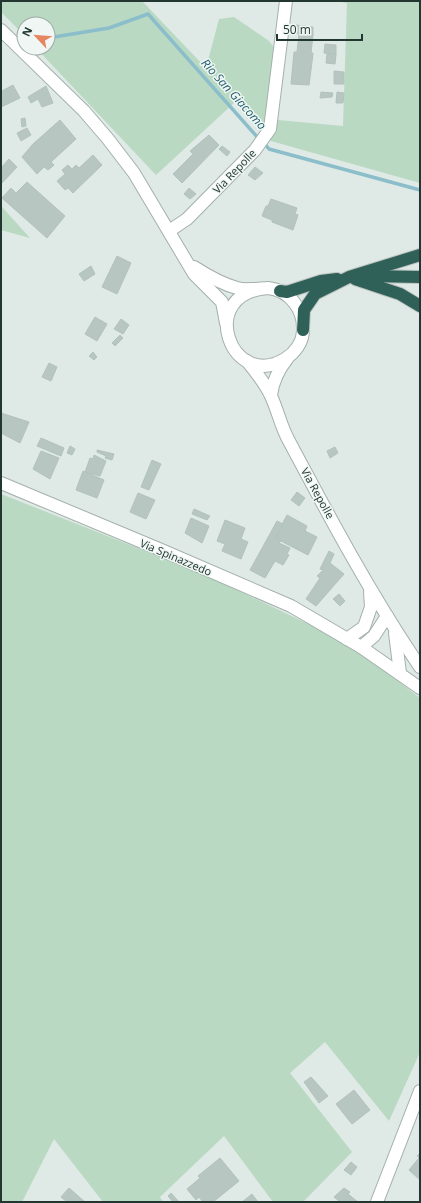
<svg xmlns="http://www.w3.org/2000/svg" width="421" height="1203" font-family="'Open Sans',sans-serif">
<rect width="100%" height="100%" fill="#dfe9e5"/>
<g fill="#b9d9c3">
<path d="M1,1H142L206,68L219,19L234,17L269,41L276,50L267,119L343,126L347,3L335,1H420V183L271,141L235,102L156,175L36,48H48V24H24V35L1,12Z"/>
<path d="M1,206L30,238L1,230Z"/>
<path d="M1,494L206,575L348,643L420,698V1052L389,1121L325,1042L290,1073L352,1152L303,1202H273L224,1136L160,1197L163,1202H103L54,1139L22,1202H1Z"/>
</g>
<g fill="none" stroke-linecap="round" stroke-linejoin="round">
<g stroke="#8bbeca" stroke-width="3.5">
<path d="M48,38L109,28L148,14L259,139"/>
<path d="M264,143L269,149L420,190"/>
</g>
</g>
<g fill="#b8c6c1" stroke="#b2c2bc">
<path d="M296,25L313,27V35L295,33Z"/>
<path d="M299,34L313,35L311,53H313L312,62L309,85L291,84L294,52H297Z"/>
<path d="M325,44L336,45V54L324,53Z"/>
<path d="M327,54H336L335,64L326,63Z"/>
<path d="M334,71L344,72V84H334Z"/>
<path d="M13,85L20,98L1,107V88L2,91Z"/>
<path d="M46,86L53,103L42,107L38,99L31,103L28,97Z"/>
<path d="M321,92L333,93L332,97L320,98Z"/>
<path d="M337,92L344,93L343,103H336Z"/>
<path d="M25,118L26,126L22,127L21,119Z"/>
<path d="M60,120L76,139L51,162L54,165L48,170L44,167L37,174L22,157L33,144Z"/>
<path d="M27,128L31,135L21,141L17,133Z"/>
<path d="M209,135L219,145L182,183L173,174L193,154L190,151Z"/>
<path d="M222,146L230,152L227,156L219,149Z"/>
<path d="M93,155L102,165L73,193L68,188L65,190L57,181L65,174L62,170L68,165L72,169L76,165L79,168Z"/>
<path d="M9,159L17,167L1,184V168Z"/>
<path d="M255,167L263,173L255,180L248,175Z"/>
<path d="M27,182L65,216L47,238L2,198L11,188L16,193Z"/>
<path d="M189,188L196,194L190,199L184,194Z"/>
<path d="M271,199L297,208L295,214L298,215L293,230L272,222V220L262,216L266,206H268Z"/>
<path d="M117,256L131,263L117,294L102,287Z"/>
<path d="M91,266L95,274L84,281L79,274Z"/>
<path d="M95,317L107,324L97,341L85,334Z"/>
<path d="M121,319L129,325L123,334L114,329Z"/>
<path d="M120,335L123,338L115,346L112,343Z"/>
<path d="M93,352L97,357L94,360L89,356Z"/>
<path d="M49,363L57,367L51,381L42,377Z"/>
<path d="M1,413L29,422L20,443L1,433Z"/>
<path d="M41,438L64,448L61,456L37,446Z"/>
<path d="M70,446L75,449L72,455L67,453Z"/>
<path d="M335,447L338,453L330,458L327,451Z"/>
<path d="M97,450L114,454L112,460L105,458L106,456L97,452Z"/>
<path d="M41,451L59,458L50,479L33,469Z"/>
<path d="M94,455L106,461L100,476L85,472L90,458L93,459Z"/>
<path d="M152,460L161,464L149,490L141,487Z"/>
<path d="M83,471L104,480L97,498L76,490Z"/>
<path d="M297,492L305,498L299,506L291,500Z"/>
<path d="M138,493L155,500L146,519L130,512Z"/>
<path d="M194,509L210,516L207,520L192,514Z"/>
<path d="M287,515L307,526L305,531L317,537L308,555L275,538Z"/>
<path d="M191,518L209,526L202,543L185,533Z"/>
<path d="M225,520L245,528L241,539L248,542L241,559L222,551L225,544L217,541Z"/>
<path d="M277,521L283,524L275,538L281,541L279,543L290,548L287,554L289,555L283,565L275,561L265,578L250,570Z"/>
<path d="M329,551L334,554L330,563L344,574L316,606L306,599L320,578L317,576L323,570L320,569Z"/>
<path d="M339,594L345,601L340,606L333,599Z"/>
<path d="M311,1077L328,1096L319,1103L304,1082Z"/>
<path d="M354,1090L370,1110L352,1124L336,1104Z"/>
<path d="M420,1153V1180L409,1170L419,1158L417,1156Z"/>
<path d="M220,1158L239,1181L213,1202H203L199,1197L196,1200L187,1189L200,1178L198,1176Z"/>
<path d="M351,1162L357,1167L351,1175L344,1170Z"/>
<path d="M69,1188L85,1202H67L61,1197Z"/>
<path d="M344,1188L350,1192L348,1194L358,1202H340L334,1197Z"/>
<path d="M171,1193L179,1202H173L168,1196Z"/>
<path d="M252,1194L258,1202H242Z"/>
</g>
<g fill="none" stroke-linecap="round" stroke-linejoin="round">
<defs>
<g id="minor">
<path d="M1,30L84,111L108,139L134,173L194,274L222,302L226,323"/>
<path d="M169,231L187,219L255,150L270,129L286,1"/>
<path d="M194,267C208,276 222,284 237,288C247,291 258,288 268,288C289,290 304,309 303,330C303,342 295,353 285,359C231,392 195,293 268,288"/>
<path d="M247,361C256,372 265,383 271,396C278,411 281,427 289,441C330,518 371,595 420,667"/>
<path d="M271,395C273,381 278,370 287,359"/>
<path d="M1,483L159,549L291,606L361,647L420,688"/>
<path d="M395,633L400,673"/>
<path d="M347,639L364,627L371,607L370,592"/>
<path d="M361,647L374,636L387,616"/>
<path d="M377,1202L420,1091"/>
</g>
<g id="highway">
<path d="M369,276L420,277"/>
<path d="M355,279L400,294L420,306"/>
<path d="M280,291L287,292L321,281L337,279"/>
<path d="M303,330L304,310L315,294L349,277L420,255"/>
</g>
</defs>
<use href="#minor" stroke="#a3b0ac" stroke-width="14"/>
<use href="#highway" stroke="#bdc3c2" stroke-width="14"/>
<use href="#minor" stroke="#fff" stroke-width="12"/>
<use href="#highway" stroke="#306159" stroke-width="12"/>
</g>
<g text-anchor="middle" dominant-baseline="central" stroke-width="3" stroke-linejoin="round" paint-order="stroke">
<g font-size="11" fill="#223732" stroke="#eff6f3">
<text transform="translate(234 171) rotate(-46)">Via Repolle</text>
<text transform="translate(318 493) rotate(61)">Via Repolle</text>
<text transform="translate(176 557) rotate(23)">Via Spinazzedo</text>
</g>
<g font-size="12" font-style="italic" fill="#215e6e" stroke="#eff6f3">
<text transform="translate(234 94) rotate(48)">Rio San Giacomo</text>
</g>
</g>
<rect width="421" height="1203" fill="none" stroke="#223732" stroke-width="4"/>
<g transform="translate(36 36) rotate(296)"><circle r="19" fill="#eff6f3" stroke="#9daaa6"/>
<path d="M0-3L7 15L0 10L-7 15Z" fill="#e68660"/>
<text y="-6" font-size="11" font-weight="bold" text-anchor="middle" fill="#223732">N</text>
</g>
<path d="M277 34v6h85v-6" fill="none" stroke="#223732" stroke-width="2"/>
<text x="283" y="34" font-size="12" fill="#223732" stroke="#eff6f3" stroke-width="3" paint-order="stroke">50 m</text>
</svg>
